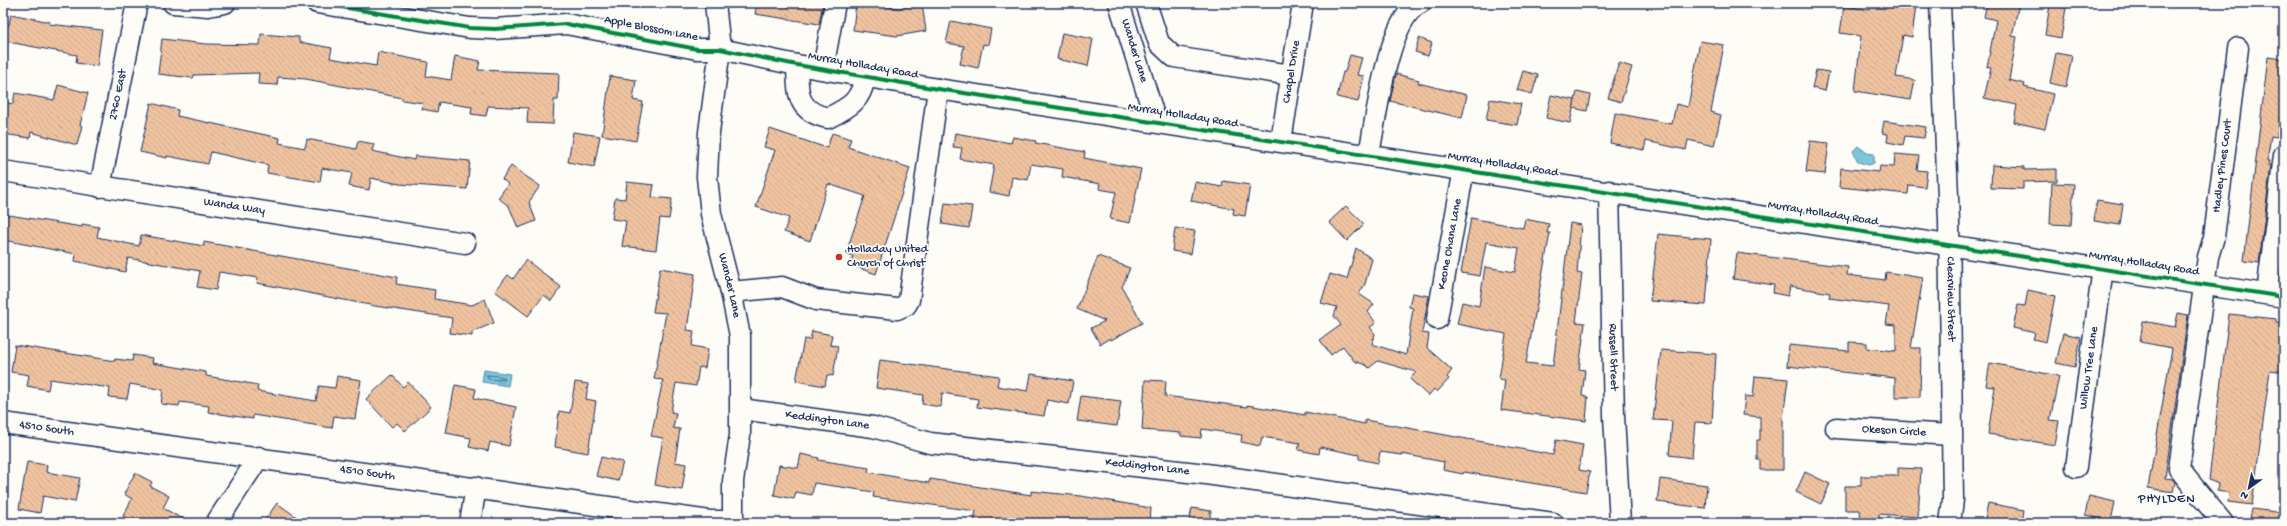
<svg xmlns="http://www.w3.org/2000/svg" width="2287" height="526" font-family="'Gochi Hand',sans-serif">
<defs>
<pattern id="water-ripples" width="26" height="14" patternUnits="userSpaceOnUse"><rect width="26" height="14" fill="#7bc7db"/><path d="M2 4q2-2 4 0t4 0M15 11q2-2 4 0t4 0" fill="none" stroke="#64a2b5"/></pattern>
<pattern id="building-back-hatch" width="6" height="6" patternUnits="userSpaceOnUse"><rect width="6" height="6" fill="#f0c3a0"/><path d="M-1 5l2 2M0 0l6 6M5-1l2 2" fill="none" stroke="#cda88c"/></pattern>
</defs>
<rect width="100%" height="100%" fill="#fdfcf7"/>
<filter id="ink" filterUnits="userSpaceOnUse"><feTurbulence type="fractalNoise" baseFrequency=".025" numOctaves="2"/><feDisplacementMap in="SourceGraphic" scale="8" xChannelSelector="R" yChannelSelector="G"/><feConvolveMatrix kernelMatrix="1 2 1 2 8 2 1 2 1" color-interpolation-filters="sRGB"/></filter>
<g filter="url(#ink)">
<g fill="url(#water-ripples)" stroke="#558aa9">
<path d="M1858,146L1867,153L1874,154V163L1869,165L1858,162L1853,151Z"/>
<path d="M484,370L510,374L508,386L482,382Z"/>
</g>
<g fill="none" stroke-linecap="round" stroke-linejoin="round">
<path stroke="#416c90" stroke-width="1" d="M489,375L504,377L505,380L488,379L487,376Z"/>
</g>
<g fill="url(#building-back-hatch)" stroke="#1b2f5e">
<path d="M757,3H823L819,24L755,14Z"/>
<path d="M856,3L899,8L922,4L926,31L897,36L853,30Z"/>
<path d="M1871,3L1916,5L1912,37L1903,35L1896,77L1915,80L1911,100L1855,91L1861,36L1840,33L1844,6L1870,10Z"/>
<path d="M1987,3H2019L2012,36L2017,37L2009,80L2025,84L2024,87L2053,94L2045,129L2014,122L2017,105L1984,98L1991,68L1987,67L1996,20L1984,17Z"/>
<path d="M2050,5L2066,8L2061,38L2045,35Z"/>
<path d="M11,14L50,22L49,24L102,30L97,66L76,63L77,55L3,41V24L9,25Z"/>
<path d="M951,21L991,29L988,45L983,44L978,68L960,64L964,46L946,43Z"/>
<path d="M1062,33L1093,39L1088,66L1057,59Z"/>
<path d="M261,34L299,37V42L332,48L330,58L376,66L378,52L428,62L426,76L451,80L455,56L480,61L478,70L559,73L558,100H554L553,124L527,123L528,108L488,106L486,116L471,114L472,107L439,102L437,112L422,109L423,103L402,100V98L306,79L278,77L277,85L258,84L259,73L194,75L193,78L158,74L162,39L206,44L260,45Z"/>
<path d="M1419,38L1432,43L1428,56L1415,52Z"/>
<path d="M1700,41L1724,45L1711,112L1721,115L1714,146L1688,140L1686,150L1646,141L1644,150L1610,143L1615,113L1672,124L1676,104L1688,107Z"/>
<path d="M2056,53L2072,56L2066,87L2050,83Z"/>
<path d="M1350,55L1362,58L1357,75L1364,76L1358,102L1337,97L1343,72H1345Z"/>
<path d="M2268,57L2284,59V86L2277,137L2271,136L2267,161H2269L2268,165H2271L2259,263L2244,261Z"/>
<path d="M1619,63L1632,67L1621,102L1608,98Z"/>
<path d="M1816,70L1829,72L1825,91L1812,88Z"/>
<path d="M1523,71L1538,75L1532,94L1517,90Z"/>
<path d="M1396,74L1419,80L1418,83L1467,95L1462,118L1390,101Z"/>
<path d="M610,76L636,80L633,100L643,102L636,141L602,135Z"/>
<path d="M58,85L88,93L80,125L82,126L77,145L31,132L30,138L3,134V102L13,104L15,93L54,100Z"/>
<path d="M1577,92L1590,95L1587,111L1573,108Z"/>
<path d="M1551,95L1575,100L1570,123L1546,118Z"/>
<path d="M1490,99L1521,104L1517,125L1486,120Z"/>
<path d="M151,103L178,110L177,116L280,138L279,143L305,148L307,139L356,149L358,141L374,144L372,151L414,160L415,156L470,161L467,189L399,184L371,178L369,190L349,186L352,173L322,168L320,182L267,173L268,165L211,152L208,164L167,156V158L140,152Z"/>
<path d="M1884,121L1926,127L1924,138L1905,136L1903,145L1887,142L1888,134L1882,133Z"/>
<path d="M770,129L827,148L832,133L851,139L848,147L910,168L876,274L850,265L853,256L846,253L865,196L828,184L810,241L784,232L789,218L756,207L775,150L764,147Z"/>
<path d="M573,132L600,136L594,167L568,162Z"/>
<path d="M955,133L1011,143L1013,137L1036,141L1035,143L1085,152L1084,158L1141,169L1130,223L1110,219L1116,192L1099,189L1100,184L1062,177L1063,169L1031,164L1028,180L1012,177L1009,196L989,192L994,165L960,159L962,148L953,147Z"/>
<path d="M1810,141L1829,143L1825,174L1806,172Z"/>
<path d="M1895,154L1919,156L1917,170L1927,171L1925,187L1909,185L1908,194L1839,187L1841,168L1879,172L1880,166L1894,167Z"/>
<path d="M1992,165L2024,167V170L2057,169V181L2023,182V189L1991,188Z"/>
<path d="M511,166L540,186L529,202L536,221L518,228L509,206L498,198L508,184L502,179Z"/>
<path d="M1223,181L1250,185L1245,216L1233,214L1234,209L1191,201L1195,182L1222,187Z"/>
<path d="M627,182L654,185L652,197L672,199L669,219L660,218L656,250L622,246L626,221L612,219L615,198L625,199Z"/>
<path d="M2052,183L2074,184L2071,225L2050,224Z"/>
<path d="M2097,200L2123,204L2120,225L2094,221Z"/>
<path d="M945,203L972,206L969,228L942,224Z"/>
<path d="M1346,206L1364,224L1347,241L1329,222Z"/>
<path d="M3,214L82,227V224L99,227L97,237L139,246L141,235L204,246V242L397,277L396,284L435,290L434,299L472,305L485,299L494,323L472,332V336L450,333L452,318L375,306L257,283L258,278L219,272L216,290L197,287L200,271L128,258L125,272L75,261L76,254L3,240Z"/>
<path d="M1471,218L1523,228L1525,219L1549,224L1547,233H1550L1526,363L1553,366L1570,223L1581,225L1577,273L1582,274L1576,322L1585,323L1579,369L1585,370L1582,396L1588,397L1586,421L1501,410L1505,380L1499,379L1506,334L1457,324L1462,302L1479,306L1485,267L1515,272L1519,248L1486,242L1480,276L1461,273Z"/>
<path d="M1175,228L1195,231L1191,254L1172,251Z"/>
<path d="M1658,234L1711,239L1706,305L1650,301Z"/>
<path d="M1356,248L1372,259L1365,284L1359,294L1374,304L1368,312L1376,323L1370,327L1375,334L1372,344L1406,355L1413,308L1409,307L1412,293L1429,296L1422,333L1429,334L1427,348L1452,370L1447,377L1449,379L1437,392L1434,389L1428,396L1410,379L1416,372L1378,361L1369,368L1366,365L1354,361L1343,346L1331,355L1320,340L1341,325L1334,316L1337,307L1321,303L1330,274L1347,279Z"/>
<path d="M1737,253L1848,267L1847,275L1885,280L1886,272L1923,278L1911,348H1921L1920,397H1895V378L1787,366L1789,345L1849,351V342L1867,343V348L1896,351V325L1886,324L1889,306L1829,298L1830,293L1790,286L1788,296L1773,293L1774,285L1733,279Z"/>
<path d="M1098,256L1130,268L1122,287L1142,323L1111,340L1110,338L1100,344L1091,328L1105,321L1077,309Z"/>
<path d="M526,260L561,287L551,301L544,295L528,316L495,291L508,275L513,279Z"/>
<path d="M660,268L695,274L687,330L694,331L692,346L708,349L705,368L699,367L696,386L676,383L671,412L676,413L673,428L680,429L675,462L686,464L682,490L655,485L663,438L651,436L663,380L654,379L666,313L653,312Z"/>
<path d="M2028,290L2055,296L2046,342L2033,339L2035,333L2013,328L2018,305L2025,306Z"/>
<path d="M2178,313L2188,315L2165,478L2173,479L2175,482L2173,492L2148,488L2172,348L2140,342L2143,321L2175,327Z"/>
<path d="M2229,314L2276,319V323L2284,324V372L2270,370L2252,505L2228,502L2229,493L2217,491L2218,484L2209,480Z"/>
<path d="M812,331L832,335L830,345L838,346L833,376L827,375L825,386L796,381L804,339L810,340Z"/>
<path d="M2063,333L2081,337L2075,367L2056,363Z"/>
<path d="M15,345L115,361V359L132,361L133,355L153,358L152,363L206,372V376L258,385L257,391L316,401L319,386L335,388L337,376L361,380L355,419L334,416L332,428L253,415V419L208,412L209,406L180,402L179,406L161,404L163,390L130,384L127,399L109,397L110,388L50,379L48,390L27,386L29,375L11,372Z"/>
<path d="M1661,350L1716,354L1712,423L1695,422L1692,458L1669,455L1672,421L1653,420Z"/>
<path d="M880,360L999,376L997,386L1028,391L1031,374L1073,381L1069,404L1047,400L1044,416L977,407L978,399L942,393L941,407L922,404L923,395L876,388Z"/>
<path d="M1990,363L2059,376L2050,420L2059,421L2055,445L1988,434L1995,387L1986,386Z"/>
<path d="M392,375L403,387L408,382L431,407L405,431L397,423L392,427L366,399Z"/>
<path d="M1755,376L1788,379L1783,419V470H1760V460H1757V440H1760V417L1743,415L1745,396L1753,397Z"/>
<path d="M1145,380L1166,381L1165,396L1247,407V405L1305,415V412L1365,424V420L1553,455L1556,440L1583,445L1579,470L1590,472L1586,492L1464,472L1463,474L1443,470L1444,462L1402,454V455L1380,452L1378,463L1359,459V455L1320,447L1319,454L1298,450L1300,443L1262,437L1260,446L1241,442L1242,435L1202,429L1201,438L1181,436V433L1142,430Z"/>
<path d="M575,382L588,384L586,399L596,401L588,453L555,447L559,411L570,413Z"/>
<path d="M455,385L476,389L474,398L516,407L509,446L490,442L488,451L469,447L471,438L446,433Z"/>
<path d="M1081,396L1121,401L1117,426L1077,421Z"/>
<path d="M801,454L819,458L818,460L869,468L868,472L929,483L930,479L1031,495V491L1081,496L1151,508L1150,523H1091L1070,520V523H1060L1018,518V523H991L974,520L976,511L873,497L874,492L814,483L812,495L796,492L794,499L774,495L779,465L798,468Z"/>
<path d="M601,457L623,462L618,481L596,476Z"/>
<path d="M27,462L47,465L46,472L80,478L75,502L43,496L40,513L19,509Z"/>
<path d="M1898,468L1921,469L1918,517L1879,514V520H1861L1860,510H1845V486H1861V476H1898Z"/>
<path d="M1805,472L1830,484L1821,504L1796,492Z"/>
<path d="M135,473L152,482L150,486L169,496L163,508L190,523H136L123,516L132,499L124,494Z"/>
<path d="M1660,479L1707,485L1705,508L1657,502Z"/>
<path d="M2089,496L2115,502L2111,521L2085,515Z"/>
<path d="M277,503L305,523H263Z"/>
<path d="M1988,503L2024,510L2022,523H1984Z"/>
<path d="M1192,508L1211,511L1209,523H1189Z"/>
<path d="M2252,509L2284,513V523H2249Z"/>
</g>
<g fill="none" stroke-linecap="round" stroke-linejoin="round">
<defs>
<g id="minor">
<path d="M173,3L208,6L225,3"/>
<path d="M317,3L470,28L495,29L566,24L697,49H720L797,65L938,89L2284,297"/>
<path id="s1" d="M715,3L720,49L709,132L707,177L711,214L731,292L740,336V435L733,481V523"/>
<path id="s2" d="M1119,3L1156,122"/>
<path d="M1146,3L1159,43L1174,57L1291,75"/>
<path id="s3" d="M1940,3L1949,221L1953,500L1950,523"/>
<path d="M797,65C798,93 796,111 828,118C850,107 861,101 865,77"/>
<path d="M823,69L835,3"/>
<path id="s4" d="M1281,141L1303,3"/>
<path d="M1369,154C1376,120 1387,19 1420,3"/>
<path id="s5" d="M3,171L465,243"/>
<path id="s6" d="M100,187L137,3"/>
<path id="s7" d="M1609,191L1614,416L1620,523"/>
<path d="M731,292L782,287L816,300L897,309L906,305L909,300L938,89"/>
<path d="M2267,294L2284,155"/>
<path id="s8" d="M1437,319L1464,169"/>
<path id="s9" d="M741,409L873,427L930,443L1206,474L1553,523"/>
<path id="s10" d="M3,423L710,521H733"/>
<path id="s11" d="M1836,428L1951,435"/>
<path id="s12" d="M2076,467L2103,268"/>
<path d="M216,523L259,457"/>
<path d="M470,523L476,487"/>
<path id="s13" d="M2223,523L2179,469L2208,257L2214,237L2238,48"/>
</g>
</defs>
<use href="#minor" stroke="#1b2f5e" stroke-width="23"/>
<use href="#minor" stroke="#fdfcf7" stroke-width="20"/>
<defs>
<path id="cycleway" d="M317,3L470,28L495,29L566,24L697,49H720L797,65L938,89L2284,297"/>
</defs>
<use href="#cycleway" stroke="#fdfcf7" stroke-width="6"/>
<use href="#cycleway" stroke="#00873e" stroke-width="4"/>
</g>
</g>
<circle fill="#c8321e" stroke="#fdfcf7" stroke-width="1.5" cx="839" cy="257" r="4"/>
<g text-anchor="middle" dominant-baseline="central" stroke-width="3.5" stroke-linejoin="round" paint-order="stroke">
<g font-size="12" fill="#1b2f5e" stroke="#fdfcf7">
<text transform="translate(651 29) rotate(11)">Apple Blossom Lane</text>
<text stroke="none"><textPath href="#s2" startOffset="50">Wander Lane</textPath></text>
<text transform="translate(863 66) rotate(10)">Murray Holladay Road</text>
<text stroke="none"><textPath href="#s4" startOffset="70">Chapel Drive</textPath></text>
<text stroke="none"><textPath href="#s6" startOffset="94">2760 East</textPath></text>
<text transform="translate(1183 116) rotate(9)">Murray Holladay Road</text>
<text transform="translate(1503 165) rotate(9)">Murray Holladay Road</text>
<text stroke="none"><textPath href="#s13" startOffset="376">Hadley Pines Court</textPath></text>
<text stroke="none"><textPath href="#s5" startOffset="234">Wanda Way</textPath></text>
<text transform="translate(1823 214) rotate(9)">Murray Holladay Road</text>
<text stroke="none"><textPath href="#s8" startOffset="76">Keone Ohana Lane</textPath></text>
<text transform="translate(2144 264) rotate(9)">Murray Holladay Road</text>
<text stroke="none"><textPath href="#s1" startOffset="286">Wander Lane</textPath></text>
<text stroke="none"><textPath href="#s3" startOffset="296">Clearview Street</textPath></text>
<text stroke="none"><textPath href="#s7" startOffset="166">Russell Street</textPath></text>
<text stroke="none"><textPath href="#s12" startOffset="100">Willow Tree Lane</textPath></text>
<text stroke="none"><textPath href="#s9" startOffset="87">Keddington Lane</textPath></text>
<text stroke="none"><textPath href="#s10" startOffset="44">4510 South</textPath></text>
<text stroke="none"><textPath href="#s11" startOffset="58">Okeson Circle</textPath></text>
<text stroke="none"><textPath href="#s9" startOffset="411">Keddington Lane</textPath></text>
<text stroke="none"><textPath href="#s10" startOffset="368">4510 South</textPath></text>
</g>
<g font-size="12" fill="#1b2f5e" stroke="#fdfcf7" text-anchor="start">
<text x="847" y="250">Holladay United<tspan x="847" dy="14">Church of Christ</tspan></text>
</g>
<g font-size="13" letter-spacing="1" fill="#1b2f5e" stroke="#fdfcf7">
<text x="2167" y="499">PHYLDEN</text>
</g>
</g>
<rect width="2287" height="526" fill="none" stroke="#fdfcf7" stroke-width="16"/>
<rect x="8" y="8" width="2271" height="510" fill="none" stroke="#1b2f5e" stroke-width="1.5" filter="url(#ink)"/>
<g transform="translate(2249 488) rotate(213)" stroke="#fdfcf7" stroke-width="3" paint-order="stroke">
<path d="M0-3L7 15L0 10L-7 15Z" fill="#1b2f5e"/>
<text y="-6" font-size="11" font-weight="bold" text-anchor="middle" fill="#1b2f5e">N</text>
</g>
</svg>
